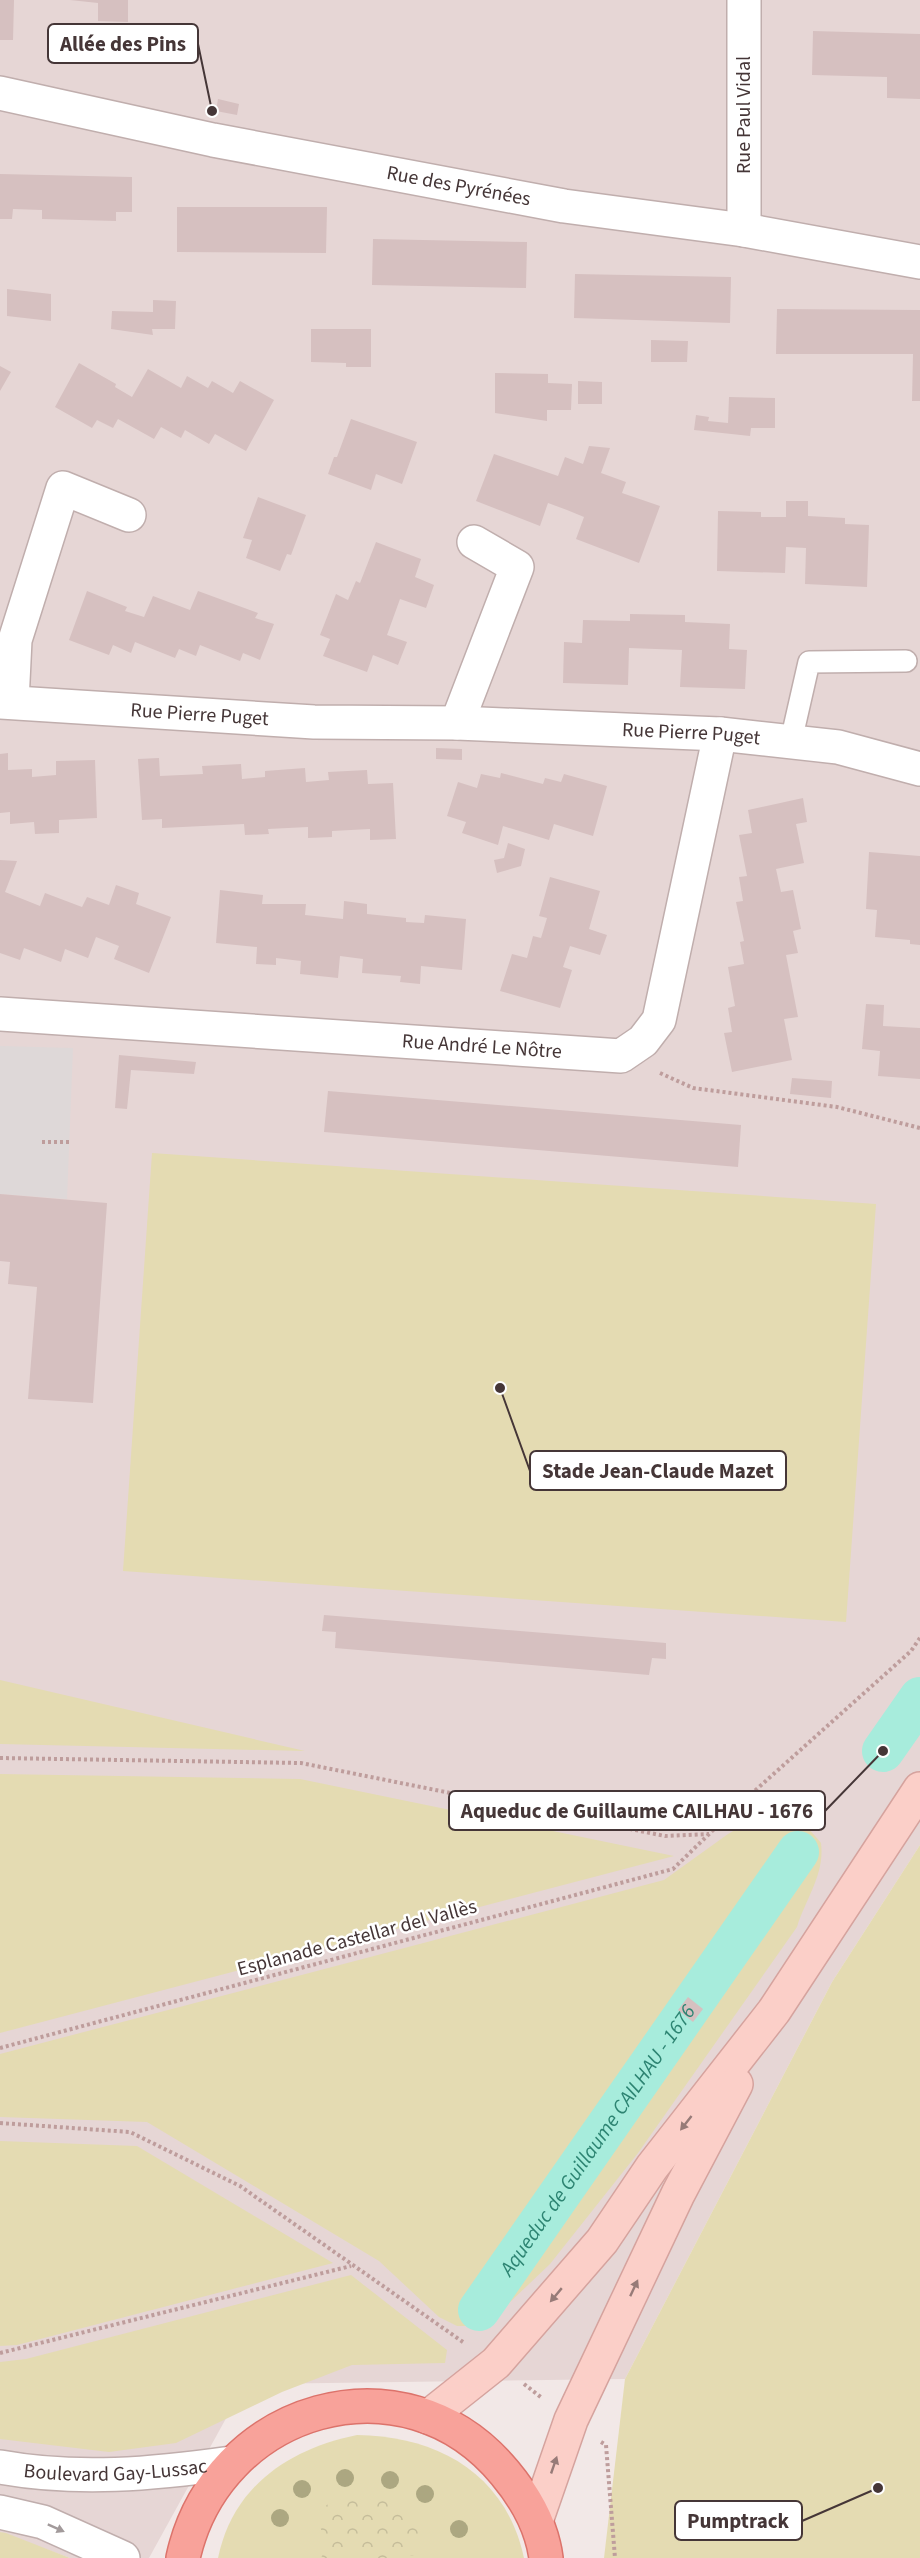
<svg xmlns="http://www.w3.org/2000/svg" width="920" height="2558" font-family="'Source Sans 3',sans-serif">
<defs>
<pattern id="forest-crowns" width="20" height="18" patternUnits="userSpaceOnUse" patternTransform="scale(1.5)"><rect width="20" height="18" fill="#e4dbb2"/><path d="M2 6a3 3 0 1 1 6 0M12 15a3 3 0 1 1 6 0" fill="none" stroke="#c5bd9a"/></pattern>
</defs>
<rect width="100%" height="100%" fill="#f2e8e7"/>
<path fill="#e6d6d5" d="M0,0H920V1845L832,1982L625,2379L245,2384L149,2558H70L0,2532Z"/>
<g fill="#e4dbb2">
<path d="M152,1153L876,1204L846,1622L123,1571Z"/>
<path d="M0,1680L305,1751L0,1744Z"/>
<path d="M0,1774L300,1779L674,1856L0,2033Z"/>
<path d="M759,1816C793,1817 799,1816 821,1843C825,1874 806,1898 797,1927L638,2153L550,2264L485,2326H457L439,2317L379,2261L147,2122L0,2117V2054L664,1880L728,1834Z"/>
<path d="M920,1845V2558H604L625,2379L832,1982Z"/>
<path d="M0,2141L137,2146L333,2263L17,2345L0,2346Z"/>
<path d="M351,2275L447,2350L445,2363L352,2365L282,2392L176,2443L109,2452L0,2439V2362L26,2359Z"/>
<path d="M357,2435C438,2436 506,2474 524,2558H218C233,2486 289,2449 357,2435Z"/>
<path d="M0,2532L6,2533L70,2558H0Z"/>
</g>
<path fill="url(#forest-crowns)" d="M339,2496C365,2498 421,2498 422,2535C422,2541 419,2548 418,2554C406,2558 387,2558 373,2558C364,2556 356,2550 345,2548L339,2558H321L328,2544C315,2523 316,2509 339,2496Z"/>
<path fill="#ded8d8" d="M0,1046L73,1048L67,1199L0,1194Z"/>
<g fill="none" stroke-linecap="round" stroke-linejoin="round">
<g stroke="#a7ecdc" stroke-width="42">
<path d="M883,1751L920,1698"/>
<path id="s1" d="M479,2310L798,1852"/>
</g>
</g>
<g fill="#d6c0c0">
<path d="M0,0H14L13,40H0Z"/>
<path d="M70,0H128V22L98,21V3Z"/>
<path d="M813,31L920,34V99L887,98V77L812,75Z"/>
<path d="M218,99L239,104L237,115L216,111Z"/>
<path d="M0,174L132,177V212H116V221L42,219V210L13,209L12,219H0Z"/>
<path d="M177,207H327L326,253L177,252Z"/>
<path d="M373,239L527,242L526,288L372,285Z"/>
<path d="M575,274L731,277L730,323L574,318Z"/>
<path d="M7,289L51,294V321L7,316Z"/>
<path d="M153,300L176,301L175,329H152L153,335L111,329L112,311L153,312Z"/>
<path d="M777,309L920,310V401H912L913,354H776Z"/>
<path d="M311,329H371V367H346V363L311,362Z"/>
<path d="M651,340L688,341L687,362H651Z"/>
<path d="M79,363L116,384L115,387L132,397L148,369L181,388L187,376L208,388L212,381L233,393L240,381L274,400L246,451L215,434L209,444L185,430L181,438L161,427L154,439L118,419L113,428L97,420L92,428L55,407Z"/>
<path d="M0,366L11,372L0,391Z"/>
<path d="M495,373L548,374V383L572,384L571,410H547V421L495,413Z"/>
<path d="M578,381L602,382V404H578Z"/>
<path d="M729,397L775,398V428H751L750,436L694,430L696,415L709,417L708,421L728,423Z"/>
<path d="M351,419L417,442L402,484L376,474L371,490L328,474L334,457H337Z"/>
<path d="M589,446L610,448L601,473L626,482L622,493L660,506L639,563L576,539L584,517L567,510L548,503L540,526L476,501L494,454L558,476L565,457L583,464Z"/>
<path d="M258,497L306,515L291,555L287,554L280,571L246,558L252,540L243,538Z"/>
<path d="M786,501H808V516L845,518V524L869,525L867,587L805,584L806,548L786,547L785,573L717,571L718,511L761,512V517H786Z"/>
<path d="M376,542L421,559L415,577L434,585L426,608L400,599L387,635L407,642L398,665L373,655L367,672L323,656L330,639L320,635L336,594L348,600L356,581L360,583Z"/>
<path d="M87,591L127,607L125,611L144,617L153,596L190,610L198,591L258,613L255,618L274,624L260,660L243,653L240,661L200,645L196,656L179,649L175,658L135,642L131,653L113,645L109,655L69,640Z"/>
<path d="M630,614L685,615V622L730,624L729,649L747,650L745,689L680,687L682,650L629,648L628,685L563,683L564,642L582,643L583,620L630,621Z"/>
<path d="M436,748L462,749V760L436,759Z"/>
<path d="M8,753V770L32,769V777L56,775V761L95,760L97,818L59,820V833L35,834L34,822L10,824V812L0,813V754Z"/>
<path d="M159,758L160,776L203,774L202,766L241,764L242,779L265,777V771L305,768L306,782L329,780L328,772L367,770L368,784L393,783L396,839L370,840V829L332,831V837L308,838V827L268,829L269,834L245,835L244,824L162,828V819L142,820L138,759Z"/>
<path d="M501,773L543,784L545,778L561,782L564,774L607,786L593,836L554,824L549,840L503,826L498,845L462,833L466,822L447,816L458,782L477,788L481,774L500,778Z"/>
<path d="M803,798L807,822L796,824L804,863L776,869L781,892L793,890L801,929L793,931L798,953L786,955L798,1017L784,1019L792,1060L732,1072L724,1033L732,1032L728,1008L735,1006L728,967L744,964L740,942L744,941L736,902L743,901L739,877L747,876L739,835L752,833L748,810Z"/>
<path d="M508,843L525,849L521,866L497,873L494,860L504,858Z"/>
<path d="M869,852L920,856V945L910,944V940L875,937L877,910L866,909Z"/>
<path d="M0,860L17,861L5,892L40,906L45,893L82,907L87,897L109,905L116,885L139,893L136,904L171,917L149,973L114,959L119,946L96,937L88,958L65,949L61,962L24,948L20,960L0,953Z"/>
<path d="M550,877L600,891L589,929L607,935L600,955L570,946L563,967L572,970L560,1008L500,991L512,954L527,958L533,936L541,938L547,918L539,916Z"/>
<path d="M220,890L263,895L262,904H306L305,915L343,919L344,901L367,904V914L406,918V922L424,923L425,915L466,919L462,970L421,966L420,984L400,982L401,976L362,973L363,959L340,956L338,978L300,974L301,961L276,958V965L256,964L257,947L216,943Z"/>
<path d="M866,1004L884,1005L883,1026L920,1028V1079L878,1076L880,1051L862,1049Z"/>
<path d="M119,1055L196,1062L194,1074L131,1070L127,1109L115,1108Z"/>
<path d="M792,1078L832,1081L831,1098L790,1094Z"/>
<path d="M328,1091L741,1125L738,1167L324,1132Z"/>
<path d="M0,1194L107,1203L93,1403L28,1399L37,1287L8,1284L10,1262L0,1261Z"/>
<path d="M324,1615L666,1643V1659L652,1658L649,1675L335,1648L336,1632L322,1631Z"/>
<path d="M688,1997L703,2009L693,2022L678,2010Z"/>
</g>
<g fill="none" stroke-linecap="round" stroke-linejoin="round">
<defs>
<path id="lane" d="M791,741L809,662L906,661"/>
<g id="street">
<path d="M744,0V230"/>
<path id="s2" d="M0,93L213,140L564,206L744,230L920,262"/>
<path id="s3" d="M0,702L314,722L457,723L720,734L838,747L920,769"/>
<path d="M12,702L15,640L63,488L129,515"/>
<path d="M457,723L517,567L474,542"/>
<path id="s4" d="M0,1014L621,1056L643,1041L659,1020L720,734"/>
<path id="s5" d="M0,2467C77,2481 154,2474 231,2463"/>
<path d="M0,2512L43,2522L123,2558"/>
</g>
<g id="secondary">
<path d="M428,2417L496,2363L602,2241L652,2167L774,2011L920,1789"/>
<path d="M536,2521L571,2420L678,2194L736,2084"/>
</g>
<path id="primary" d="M183,2558C216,2407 404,2350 505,2473C525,2497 542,2527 546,2558"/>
</defs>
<use href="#lane" stroke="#c0aead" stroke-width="24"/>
<use href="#street" stroke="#c0aead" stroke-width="36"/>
<use href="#secondary" stroke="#d5a39e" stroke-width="36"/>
<use href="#primary" stroke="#dc736b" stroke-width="36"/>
<g stroke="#be9d9c" stroke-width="4" stroke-dasharray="3 3" stroke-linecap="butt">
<path d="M660,1073L693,1088L837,1107L920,1128"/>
<path d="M42,1142H69"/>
<path d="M0,1758L301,1763L665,1836L709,1834"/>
<path d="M0,2048L673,1869L739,1805L911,1651L920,1638"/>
<path d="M0,2123L130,2132L240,2186L463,2342"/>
<path d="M0,2353L351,2266"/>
<path d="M524,2384L542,2398"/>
<path d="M601,2442L606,2445L615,2558"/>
</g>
<use href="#lane" stroke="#fff" stroke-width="21"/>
<use href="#street" stroke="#fff" stroke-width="33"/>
<use href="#secondary" stroke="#fbcfc8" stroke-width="33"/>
<use href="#primary" stroke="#f8a29a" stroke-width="33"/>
</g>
<g fill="#aca781">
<circle cx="345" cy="2478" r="9"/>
<circle cx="390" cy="2480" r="9"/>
<circle cx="302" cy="2489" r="9"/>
<circle cx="425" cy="2494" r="9"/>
<circle cx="280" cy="2518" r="9"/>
<circle cx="459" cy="2529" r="9"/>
</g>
<defs><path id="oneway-solid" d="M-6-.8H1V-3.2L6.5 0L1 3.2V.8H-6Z" transform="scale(1.5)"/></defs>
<g fill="#977b78">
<use href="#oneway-solid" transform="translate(686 2123) rotate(128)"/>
<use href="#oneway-solid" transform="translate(634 2288) rotate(-65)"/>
<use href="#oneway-solid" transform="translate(556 2295) rotate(130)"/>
<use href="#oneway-solid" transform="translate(554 2465) rotate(-71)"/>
</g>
<use fill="#a29a9b" href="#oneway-solid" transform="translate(56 2528) rotate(24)"/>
<g text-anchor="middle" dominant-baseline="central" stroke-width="5" stroke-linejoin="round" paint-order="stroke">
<g font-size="20" fill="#453637" stroke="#fff">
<text transform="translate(744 115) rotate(-90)">Rue Paul Vidal</text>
<text stroke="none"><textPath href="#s2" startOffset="468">Rue des Pyrénées</textPath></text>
<text stroke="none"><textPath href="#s3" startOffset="200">Rue Pierre Puget</textPath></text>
<text stroke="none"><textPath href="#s3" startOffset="692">Rue Pierre Puget</textPath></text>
<text stroke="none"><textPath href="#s4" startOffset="483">Rue André Le Nôtre</textPath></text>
<text transform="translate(357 1938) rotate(-15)">Esplanade Castellar del Vallès</text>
<text stroke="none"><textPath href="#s5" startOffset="116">Boulevard Gay-Lussac</textPath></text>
</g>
<g font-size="21" font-style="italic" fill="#2d8472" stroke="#fff">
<text stroke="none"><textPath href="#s1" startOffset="207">Aqueduc de Guillaume CAILHAU - 1676</textPath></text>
</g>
</g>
<path fill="none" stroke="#453637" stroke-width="2" d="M212 111L198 44M500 1388L530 1471M883 1751L825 1811M878 2488L802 2521"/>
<g fill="#453637" stroke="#fff" stroke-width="2">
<circle cx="212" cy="111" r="6"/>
<circle cx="500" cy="1388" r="6"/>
<circle cx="883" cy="1751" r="6"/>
<circle cx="878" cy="2488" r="6"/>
</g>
<g fill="#fff" stroke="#453637" stroke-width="2">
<rect x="48" y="24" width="150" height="39" rx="6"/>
<rect x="530" y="1451" width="256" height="39" rx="6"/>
<rect x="449" y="1791" width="376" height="39" rx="6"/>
<rect x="675" y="2501" width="127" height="39" rx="6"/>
</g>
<g font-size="21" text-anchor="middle" font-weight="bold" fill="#453637">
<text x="123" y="51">Allée des Pins</text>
<text x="658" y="1478">Stade Jean-Claude Mazet</text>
<text x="637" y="1818">Aqueduc de Guillaume CAILHAU - 1676</text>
<text x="738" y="2528">Pumptrack</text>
</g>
</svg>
